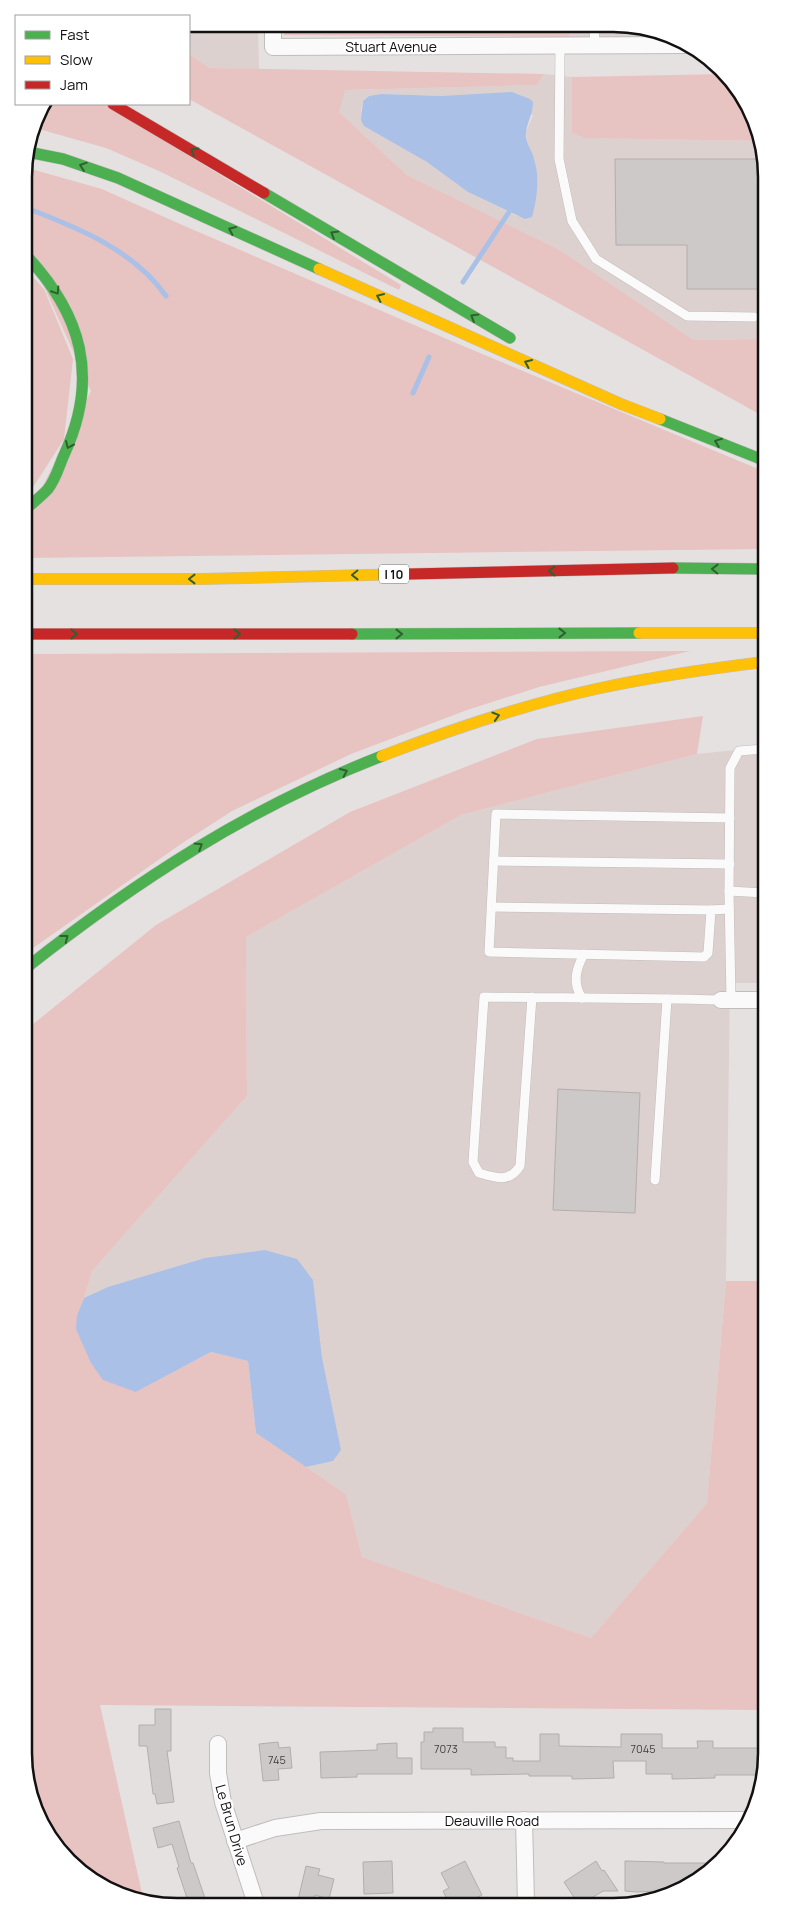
<svg xmlns="http://www.w3.org/2000/svg" width="791" height="1931" font-family="Manrope,sans-serif">
<rect width="100%" height="100%" fill="#e6e1e1"/>
<g fill="#ddd1d0" fill-rule="evenodd">
<path d="M189,24H258L259,69L209,68L189,54Z"/>
<path d="M571,26L643,27L672,36L569,37Z"/>
<path d="M544,74L572,77V133L584,138L762,141L763,339L694,340L560,250L407,175L339,112L344,90L537,85ZM381,94L442,96L533,115L526,132L527,140L536,166L534,210L517,216L468,192L361,111L363,101L369,96Z"/>
<path d="M764,747L765,983H730L726,1281L707,1503L591,1638L362,1557L346,1494L306,1467L332,1461L313,1280L84,1298L92,1271L247,1096L246,937L461,815L697,754Z"/>
</g>
<g fill="#e7c3c1">
<path d="M284,24L571,26L569,37L284,35Z"/>
<path d="M189,54L209,68L544,74L537,85L345,90L339,112L407,175L560,250L694,340L763,339V416L189,99Z"/>
<path d="M725,74L762,141L584,138L572,133V77Z"/>
<path d="M44,104H104L401,285L399,290L159,171L106,148L35,128L40,109Z"/>
<path d="M24,167L102,189L180,224L456,343L763,471V549L25,558V521L91,391L24,242Z"/>
<path d="M24,267L44,289L73,359L64,439L25,500Z"/>
<path d="M690,651L539,687L467,710L351,754L232,811L181,844L26,953V654Z"/>
<path d="M703,716L697,754L461,815L246,937L247,1096L92,1271L84,1298L77,1315L136,1392L211,1352L248,1361L256,1433L346,1494L362,1557L591,1638L707,1503L726,1281H765L767,1710L100,1705L144,1902L76,1869L45,1831L29,1793L27,1029L156,925L350,812L537,739Z"/>
</g>
<g fill="#aac0e7">
<path d="M512,92L530,99L533,102C533,115 527,122 526,133C525,142 532,150 534,159C540,176 537,200 532,217L525,219L468,192L427,162L364,126L361,120L363,101L369,96L381,94L442,96Z"/>
<path d="M265,1250L297,1259L313,1280L322,1358L341,1450L333,1461L306,1467L256,1433L248,1361L211,1352L136,1392L103,1380L91,1363L76,1329L77,1315L84,1298L108,1287L205,1258Z"/>
</g>
<g fill="none" stroke-linecap="round" stroke-linejoin="round">
<g stroke="#aac0e7" stroke-width="5">
<path d="M24,207C76,227 133,249 166,296"/>
<path d="M463,282L509,212"/>
<path d="M413,393L429,357"/>
</g>
</g>
<g fill="#cdc9c8" stroke="#b2aead">
<path d="M615,159H762L763,289H687V245H616Z"/>
<path d="M558,1089L640,1093L635,1213L553,1210Z"/>
<path d="M155,1709H171V1751H167L174,1802L157,1804L155,1794H153L147,1746H139V1725H155Z"/>
<path d="M433,1728H463V1742H495V1747H506V1758H513V1761H540V1734H559V1746L621,1747V1734H662V1748H698L697,1741H713V1748H764V1775H715V1778L672,1779V1774H646V1761H613L614,1778L572,1779V1776H529V1774L471,1775V1769H421V1742H424V1732H433Z"/>
<path d="M278,1742L279,1748L290,1747L292,1768L278,1769L279,1780L263,1781L259,1744Z"/>
<path d="M397,1743V1758H412V1774H357V1777L321,1778L320,1752L377,1750V1744Z"/>
<path d="M179,1821L191,1863H193L207,1904H192L189,1897L187,1898L177,1868L179,1867L172,1844L158,1848L153,1828Z"/>
<path d="M392,1861L393,1893L364,1894L363,1862Z"/>
<path d="M465,1861L482,1895L466,1903H449L443,1891L449,1888L441,1873Z"/>
<path d="M596,1861L602,1871L604,1870L618,1891H603L585,1902H577L564,1882Z"/>
<path d="M625,1861L664,1862V1863H719L699,1881L680,1890L637,1892L625,1891Z"/>
<path d="M306,1866L320,1869L318,1875L334,1879L329,1899L315,1895L313,1904H297Z"/>
</g>
<g fill="none" stroke-linecap="round" stroke-linejoin="round">
<defs>
<g id="lane">
<path d="M594,26L595,46"/>
<path d="M560,46L559,159L572,221L596,259L687,316L754,317"/>
<path d="M494,861L730,864"/>
<path d="M729,891L764,893"/>
<path d="M492,907L711,910"/>
<path d="M729,909L711,910L708,953L704,957L489,952L496,814L730,818"/>
<path d="M532,997L520,1166C509,1183 496,1178 479,1173L473,1162L484,997C563,998 642,998 721,1000"/>
<path d="M582,998C572,983 576,969 584,954"/>
<path d="M731,1000L729,891L730,768L739,751L764,749"/>
<path d="M655,1180L667,999"/>
</g>
<g id="street">
<path d="M273,24V47L689,45"/>
<path d="M721,1000H765"/>
<path d="M218,1744V1773L223,1802L256,1904"/>
<path d="M524,1820L526,1903"/>
<path d="M235,1841L275,1828L321,1821L751,1820"/>
</g>
<g id="fast">
<path d="M28,152L63,159L118,178L319,269"/>
<path d="M264,193L510,338"/>
<path d="M24,253C82,314 100,377 64,455C59,466 56,479 48,489C41,497 32,503 25,510"/>
<path d="M660,419L763,460"/>
<path d="M673,568L763,569"/>
<path d="M352,634L639,633"/>
<path d="M26,968C136,881 250,807 382,756"/>
</g>
<g id="slow">
<path d="M319,269L621,404L660,419"/>
<path d="M25,579H201L410,574"/>
<path d="M639,633H764"/>
<path d="M382,756C452,729 523,705 596,689C651,677 707,669 764,662"/>
</g>
<g id="jam">
<path d="M113,104L264,193"/>
<path d="M410,574L673,568"/>
<path d="M25,634H352"/>
</g>
</defs>
<use href="#lane" stroke="#c1bdbd" stroke-width="10"/>
<use href="#street" stroke="#c1bdbd" stroke-width="18"/>
<use href="#fast" stroke="#c1bdbd" stroke-width="12"/>
<use href="#slow" stroke="#c1bdbd" stroke-width="12"/>
<use href="#jam" stroke="#c1bdbd" stroke-width="12"/>
<use href="#lane" stroke="#fbfafa" stroke-width="9"/>
<use href="#street" stroke="#fbfafa" stroke-width="16"/>
<use href="#fast" stroke="#4caf50" stroke-width="11"/>
<use href="#slow" stroke="#ffc107" stroke-width="11"/>
<use href="#jam" stroke="#c62828" stroke-width="11"/>
</g>
<defs><path id="oneway-chevron" d="M-2-3.5L2.5 0L-2 3.5" fill="none" stroke-width="1.6" stroke-linecap="round" stroke-linejoin="round" transform="scale(1.25)"/></defs>
<g stroke="#306030">
<use href="#oneway-chevron" transform="translate(194 151) rotate(-149)"/>
<use href="#oneway-chevron" transform="translate(83 166) rotate(-161)"/>
<use href="#oneway-chevron" transform="translate(232 230) rotate(-156)"/>
<use href="#oneway-chevron" transform="translate(334 234) rotate(-149)"/>
<use href="#oneway-chevron" transform="translate(56 291) rotate(57)"/>
<use href="#oneway-chevron" transform="translate(380 297) rotate(-156)"/>
<use href="#oneway-chevron" transform="translate(474 317) rotate(-149)"/>
<use href="#oneway-chevron" transform="translate(528 363) rotate(-156)"/>
<use href="#oneway-chevron" transform="translate(718 442) rotate(-159)"/>
<use href="#oneway-chevron" transform="translate(69 445) rotate(114)"/>
<use href="#oneway-chevron" transform="translate(715 569) rotate(-179)"/>
<use href="#oneway-chevron" transform="translate(552 571) rotate(179)"/>
<use href="#oneway-chevron" transform="translate(355 575) rotate(179)"/>
<use href="#oneway-chevron" transform="translate(192 579) rotate(180)"/>
<use href="#oneway-chevron" transform="translate(562 633)"/>
<use href="#oneway-chevron" transform="translate(74 634)"/>
<use href="#oneway-chevron" transform="translate(237 634)"/>
<use href="#oneway-chevron" transform="translate(399 634)"/>
<use href="#oneway-chevron" transform="translate(496 716) rotate(-17)"/>
<use href="#oneway-chevron" transform="translate(344 772) rotate(-24)"/>
<use href="#oneway-chevron" transform="translate(199 846) rotate(-32)"/>
<use href="#oneway-chevron" transform="translate(65 938) rotate(-38)"/>
</g>
<g text-anchor="middle" dominant-baseline="central" stroke-width="4.5" stroke-linejoin="round" paint-order="stroke">
<g font-size="11" fill="#423e3e">
<text x="446" y="1748">7073</text>
<text x="643" y="1748">7045</text>
<text x="277" y="1759">745</text>
</g>
<rect fill="#fff" stroke="#5a5858" stroke-width="1" x="379" y="564.5" width="30" height="19" rx="4"/>
<g font-size="12" font-weight="bold" fill="#131010">
<text x="394" y="574">I 10</text>
</g>
<g font-size="14" fill="#131010" stroke="#fff">
<text x="391" y="46">Stuart Avenue</text>
<text x="492" y="1820">Deauville Road</text>
<text transform="translate(232 1825) rotate(74)">Le Brun Drive</text>
</g>
</g>
<path d="M0 0H791V1931H0ZM177 32H613A145 145 0 0 1 758 177V1753A145 145 0 0 1 613 1898H177A145 145 0 0 1 32 1753V177A145 145 0 0 1 177 32Z" fill="#fff" fill-rule="evenodd"/>
<path fill="none" stroke="#131010" stroke-width="2.5" d="M177 32H613A145 145 0 0 1 758 177V1753A145 145 0 0 1 613 1898H177A145 145 0 0 1 32 1753V177A145 145 0 0 1 177 32Z"/>
<rect x="15" y="15" width="175" height="90" fill="#ffffff" stroke="#a19f9f"/>
<rect x="25" y="31" width="25" height="8" fill="#4caf50" stroke="#a19f9f"/>
<text x="60" y="40" font-size="15" fill="#131010">Fast</text>
<rect x="25" y="56" width="25" height="8" fill="#ffc107" stroke="#a19f9f"/>
<text x="60" y="65" font-size="15" fill="#131010">Slow</text>
<rect x="25" y="81" width="25" height="8" fill="#c62828" stroke="#a19f9f"/>
<text x="60" y="90" font-size="15" fill="#131010">Jam</text>
</svg>
